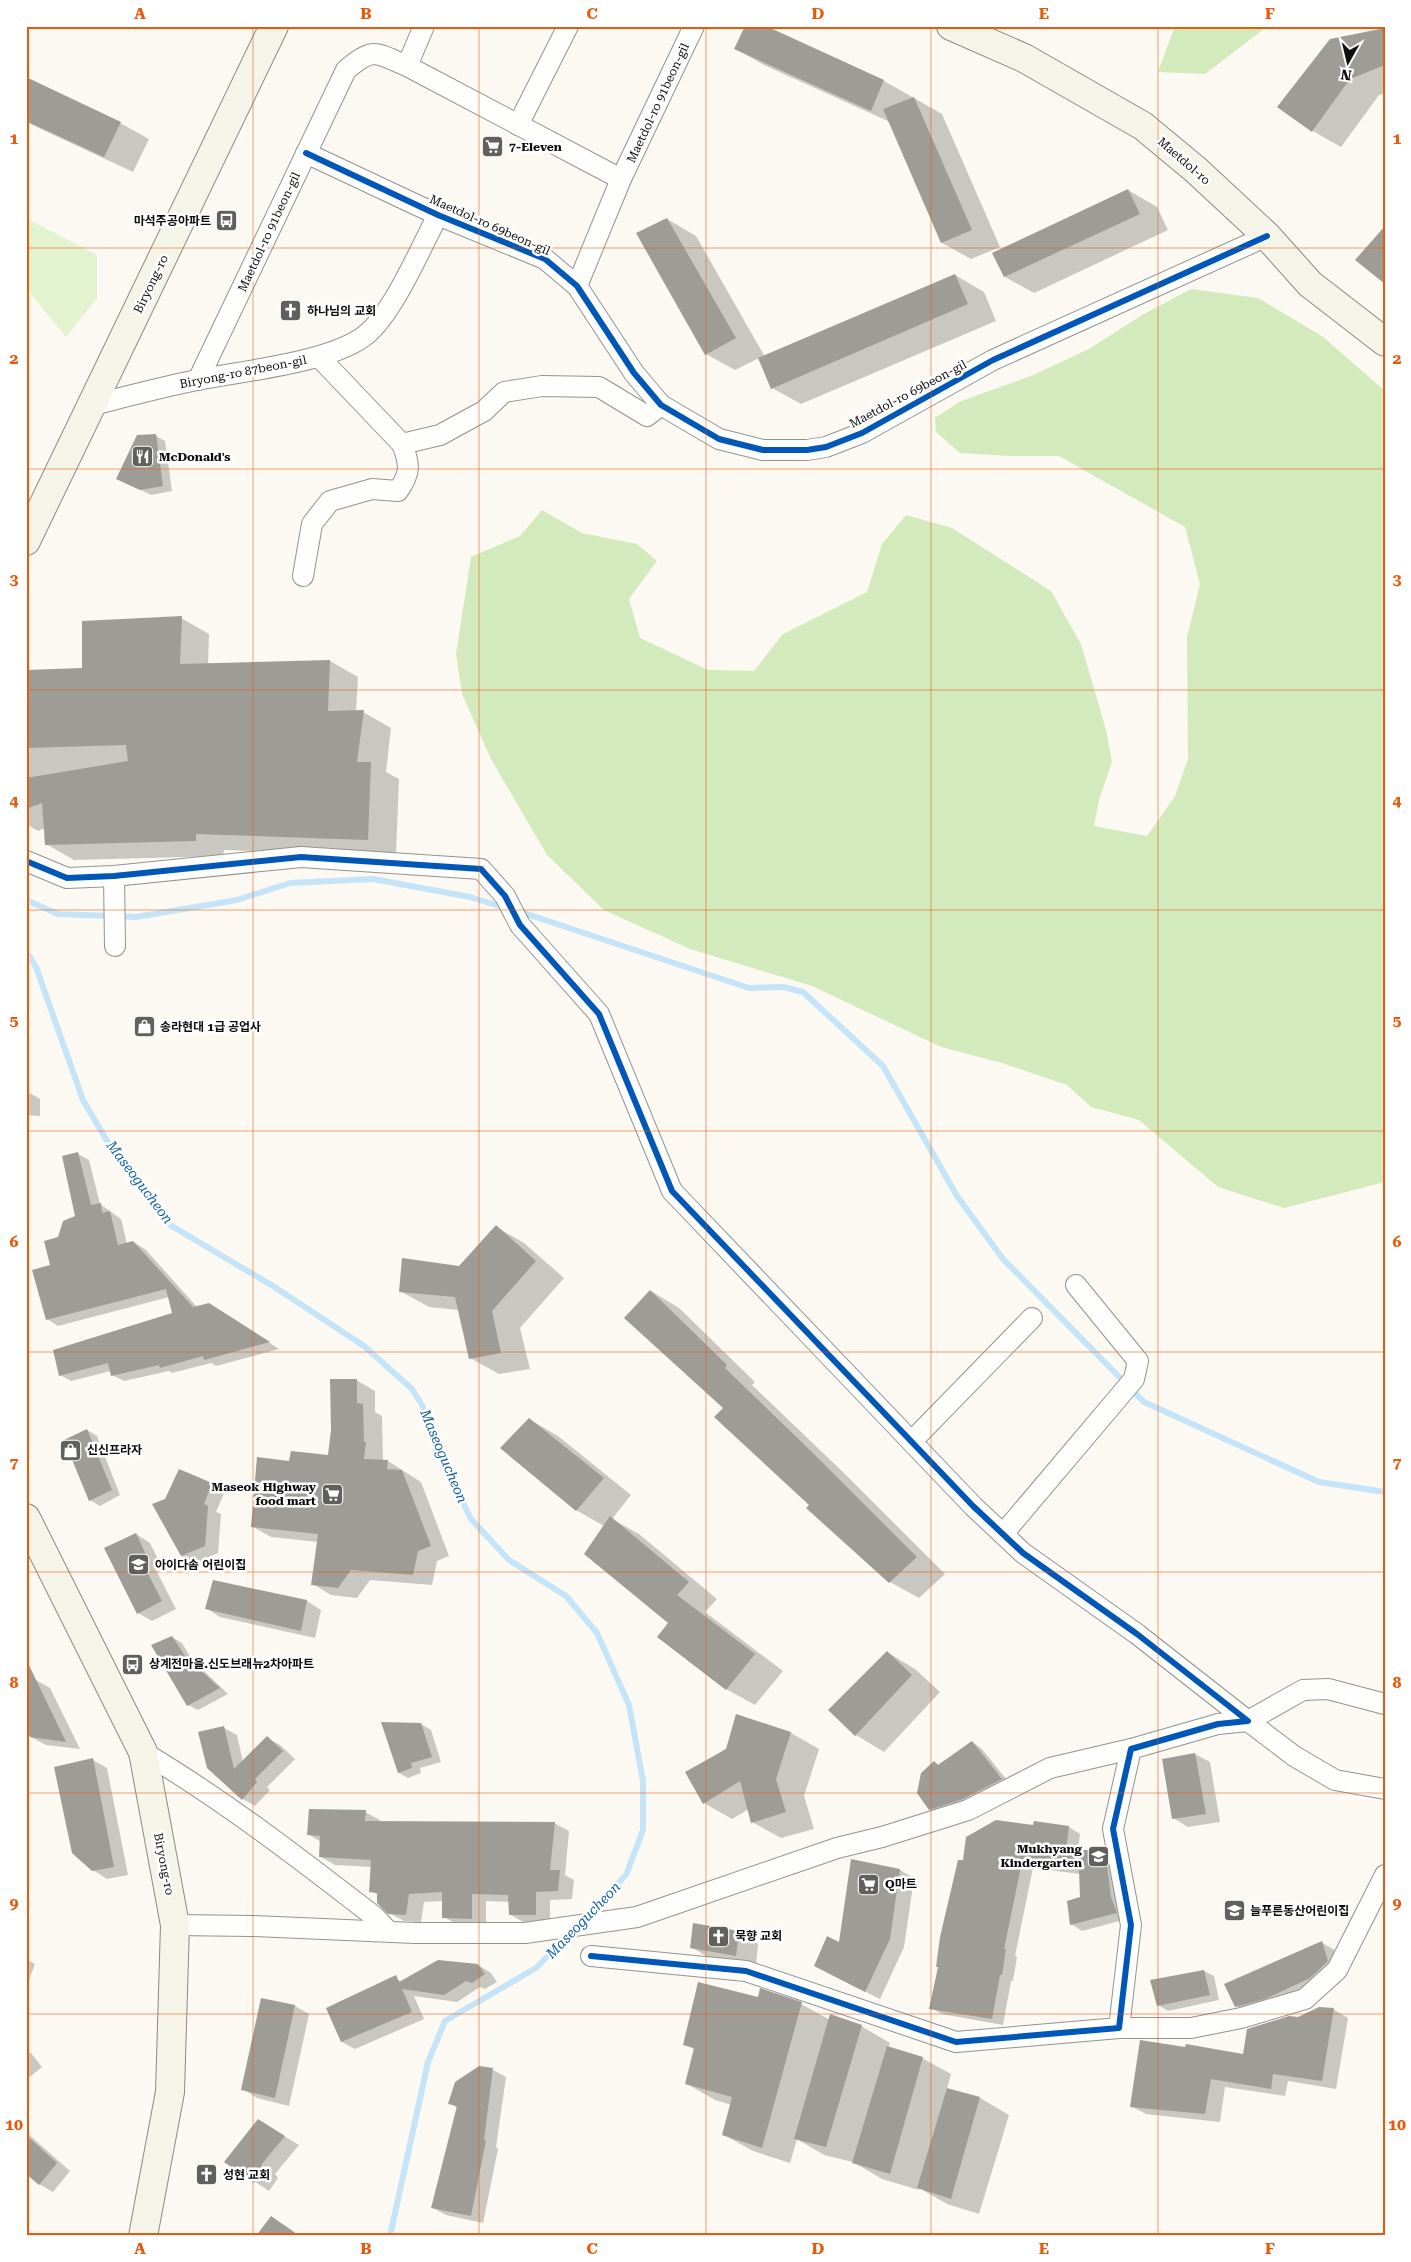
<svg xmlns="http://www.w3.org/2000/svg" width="1411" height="2262" font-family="'Roboto Serif','Noto Sans KR',serif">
<rect width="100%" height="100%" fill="#fbf9f1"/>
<path fill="#e3f2cf" d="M28,219L97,255V298L66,337L26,288Z"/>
<g fill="#d3eabd">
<path d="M1175,26H1268L1205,74L1158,72Z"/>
<path d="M1191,289L1258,298L1322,336L1385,391V1182L1284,1208L1218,1187L1139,1120L1091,1107L1067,1085L1002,1063L941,1047L812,986L690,949L604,910L547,855L492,761L462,694L456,654L471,557L520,536L542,510L582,533L637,544L657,561L629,599L640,638L708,670L754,671L783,634L867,592L882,544L906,515L952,528L1051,591L1081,644L1106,730L1112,762L1099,800L1094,826L1147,836L1175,796L1188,759L1187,637L1200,584L1185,527L1059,456H1010L960,453L936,432L935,418L959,402L1033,375L1089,349L1142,315Z"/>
</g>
<g fill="#0003">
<path d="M763,26L884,81L942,114L1000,247L971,259L942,243L890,122L764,65L736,49Z"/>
<path d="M1385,29V93L1379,95L1341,147L1313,131Z"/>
<path d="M26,79L120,123L149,139L133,172L26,122Z"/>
<path d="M1128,190L1157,207L1168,230L1034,293L1005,277L994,253Z"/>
<path d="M667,219L696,236L765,357L955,275L984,292L996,321L801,404L772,388L759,358L735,370L706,354Z"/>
<path d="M156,436L165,441L172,491L151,495L118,479Z"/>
<path d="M181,618L209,634L208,664L330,661L358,677L356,712H363L391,728L386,772L399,779L396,855L224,850L223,856L74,860L46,844L45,828L38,831L26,824V671L84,669Z"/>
<path d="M26,1091L40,1099V1116L26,1115Z"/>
<path d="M78,1154L89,1160L100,1204L121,1219L127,1244L133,1242L145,1249L197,1307L221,1311L279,1349L216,1366L211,1363L172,1373L169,1371L124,1381L112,1375L111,1371L71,1381L60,1375L174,1313L169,1297L58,1326L47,1319L52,1266L59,1238L77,1217Z"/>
<path d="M496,1227L524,1243L564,1278L520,1328L530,1369L499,1374L470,1358L459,1310L429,1307L400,1291L460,1267Z"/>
<path d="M651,1291L679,1308L755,1382L752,1385L847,1476L945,1574L919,1598L890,1582L725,1408Z"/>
<path d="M356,1380L375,1391V1412L382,1416L383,1461H388L421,1482L449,1556L437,1561L432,1585L370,1580L357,1598L331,1595L313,1584L318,1542L271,1537L253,1527L290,1463L329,1457Z"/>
<path d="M529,1419L558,1436L631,1495L612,1519L639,1534L717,1599L705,1612L783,1671L755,1705L726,1689L670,1623L604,1526L576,1510Z"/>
<path d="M87,1430L97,1436L120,1495L100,1506L90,1500L65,1441Z"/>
<path d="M212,1484L225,1491L216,1512L221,1514L218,1553L195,1563L182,1556L154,1505Z"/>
<path d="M136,1534L150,1543L160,1563L154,1566L176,1609L152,1621L138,1613Z"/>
<path d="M214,1582L307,1601L321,1610L315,1638L220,1617L206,1608Z"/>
<path d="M172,1637L182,1643L191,1658L201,1663L205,1672L228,1694L198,1710L188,1705Z"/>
<path d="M887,1652L915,1669L940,1692L884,1752L856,1735L829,1710Z"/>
<path d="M36,1680L50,1688L80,1749L46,1745L31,1737Z"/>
<path d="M421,1724L431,1730L441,1762L420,1768L421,1773L408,1778L399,1773Z"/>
<path d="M224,1728L237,1735L243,1762L267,1738L280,1745L295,1759L267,1787L270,1790L255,1806L243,1799L208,1768Z"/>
<path d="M791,1733L819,1749L804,1796L814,1829L781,1838L752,1822L749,1809L732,1819L704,1803Z"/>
<path d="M972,1742L981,1748L1011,1785L939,1814L930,1809L935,1763L939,1766Z"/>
<path d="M1195,1754L1210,1762L1220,1822L1188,1827L1173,1818Z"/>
<path d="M93,1760L107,1768L128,1875L107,1879L93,1870Z"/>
<path d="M365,1812L380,1820V1822L554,1823L569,1831L565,1875L574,1880L572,1899L550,1900V1922L525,1923L511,1915L510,1902L486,1901V1927L458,1925L444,1917L443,1901L424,1902L421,1922L404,1921L389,1913L379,1895L371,1891L372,1867L335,1865L321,1857V1842L308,1834Z"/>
<path d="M1035,1822L1069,1827L1080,1834L1078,1851L1105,1852L1116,1858L1127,1919L1082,1931L1071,1924L1082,1898L1080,1874L1033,1868L1015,1956L1017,1957L1013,1981H1011L1003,2025L942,2014L931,2008L964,1862L1034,1826Z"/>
<path d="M852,1860L900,1870L914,1878L904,1947L880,1999L830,1974L840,1944Z"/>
<path d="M694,1924L739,1932L758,1944L756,1966L711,1959L691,1947Z"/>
<path d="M1321,1942L1336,1951L1342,1969L1251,2015L1236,2006Z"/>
<path d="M26,1959L35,1964L26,1988Z"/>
<path d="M478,1965L491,1973L497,1982L485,1989L480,1987L457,2002L414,1996L424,2019L355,2049L342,2042L327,2009L397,1979L402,1982Z"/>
<path d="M1204,1971L1214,1976L1219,2000L1168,2011L1158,2005Z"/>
<path d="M759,1998L801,2004L830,2020L861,2026L890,2043L888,2048L922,2058L951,2074L947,2089L980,2098L1009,2115L979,2214L947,2204L919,2188V2190L882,2179L853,2162L824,2155L797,2139L790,2163L753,2151L724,2135L732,2105L715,2100L687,2084L695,2050L685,2044Z"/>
<path d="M262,1999L295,2006L309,2014L289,2106L257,2098L243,2089Z"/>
<path d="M1333,2009L1348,2018L1336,2089L1288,2081L1285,2096L1225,2087L1220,2122L1146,2114L1131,2106L1244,2055L1299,2018Z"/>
<path d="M26,2050L31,2053L42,2067L26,2080Z"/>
<path d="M493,2070L506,2077L496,2147L498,2149L483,2223L446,2215L433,2208L457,2108L450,2103Z"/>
<path d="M272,2129L299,2145L275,2174L278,2178L269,2191L226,2162Z"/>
<path d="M26,2132L70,2171L53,2192L39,2184L26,2172Z"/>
<path d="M271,2217L286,2226L300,2236H258Z"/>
</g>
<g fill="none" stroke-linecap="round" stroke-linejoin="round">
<g stroke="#c5e4f7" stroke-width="6">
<path d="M26,900L58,914L136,917L237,900L290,883L373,879L470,897L506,908"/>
<path d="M518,911L749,988L783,987L803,992L883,1066L957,1196L1003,1259L1144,1402L1319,1482L1385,1492"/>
<path d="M26,951L36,967L83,1100L110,1146L170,1225L273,1286L364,1346L412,1389L422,1405L444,1464L471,1519L509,1560L566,1596L597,1633L629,1705L643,1781V1830L626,1875L584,1919"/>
<path d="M390,2236L428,2062L445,2021L536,1968L572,1931"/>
</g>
</g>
<g fill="#9e9c97">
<path d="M745,26H766L884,80L871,111L734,49Z"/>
<path d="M1385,28V65L1350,79L1312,132L1277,107L1330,39Z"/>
<path d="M26,77L121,122L104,157L26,121Z"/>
<path d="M914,97L972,230L941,243L883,109Z"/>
<path d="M1128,189L1140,214L1004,277L992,253Z"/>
<path d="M667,218L736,338L705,355L636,233Z"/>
<path d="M1385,226V284L1355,260Z"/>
<path d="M955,274L968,304L771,389L758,358Z"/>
<path d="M156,434L163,486L140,490L116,479L137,435Z"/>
<path d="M182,616L180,664L330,660L328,711L364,710L357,762H371L368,840L196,834V841L45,845L42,803L26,809V778L128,761L126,745L26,748V670L82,668V621Z"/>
<path d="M78,1152L91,1205L101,1203L102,1213L110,1211L118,1245L133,1241L193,1307L209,1303L270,1342L204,1360L203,1356L160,1368L159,1365L111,1376L108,1363L59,1376L53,1350L172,1313L166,1289L46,1320L32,1270L50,1265L44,1241L58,1237L63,1221L75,1216L62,1156Z"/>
<path d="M496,1225L536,1261L492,1311L501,1353L469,1359L455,1297L399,1292L402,1258L459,1266Z"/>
<path d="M650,1290L727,1365L725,1368L818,1458L917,1557L889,1583L806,1508L809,1505L714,1417L723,1408L624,1318Z"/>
<path d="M330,1379H357V1403L363,1404L364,1442H366L364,1459L388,1460L387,1469L402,1470L431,1546L418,1551L413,1575L351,1570L338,1588L311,1585L318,1534L251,1527L257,1457L289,1461L291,1451L328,1455L331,1430Z"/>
<path d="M529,1418L604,1478L576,1511L500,1448Z"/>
<path d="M87,1429L112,1490L89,1501L64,1440Z"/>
<path d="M179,1469L212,1483L204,1504L208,1506L205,1546L181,1556L152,1504L165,1499Z"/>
<path d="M610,1516L689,1582L677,1595L755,1654L726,1690L657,1637L668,1623L584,1554Z"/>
<path d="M136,1533L146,1555L140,1558L162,1601L137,1614L104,1548Z"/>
<path d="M213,1580L307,1600L301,1631L205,1609Z"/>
<path d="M172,1636L187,1659L192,1657L195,1665L220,1688L187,1706L151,1645Z"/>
<path d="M887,1651L912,1675L855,1736L828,1710Z"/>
<path d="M26,1659L66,1742L30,1737L26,1730Z"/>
<path d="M736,1714L791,1732L776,1779L786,1812L751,1823L740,1781L703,1804L685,1772L726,1749Z"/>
<path d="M381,1722L421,1723L432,1757L411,1763L412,1768L398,1773Z"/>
<path d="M224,1726L234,1769L267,1736L283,1751L255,1779L257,1782L242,1800L207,1768L198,1732Z"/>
<path d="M972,1741L1002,1779L963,1799L929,1810L917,1793L921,1773L934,1761L938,1765Z"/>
<path d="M1195,1753L1206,1814L1172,1819L1162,1759Z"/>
<path d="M93,1758L114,1867L92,1871L72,1853L54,1767Z"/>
<path d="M309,1809L366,1810L365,1821L555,1822L550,1870H560L558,1891L536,1892V1915H509L508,1895L472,1894V1919L442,1918V1892L409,1894L406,1915L388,1914L377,1903V1893L369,1892L371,1860L319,1857L320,1836L307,1835Z"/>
<path d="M996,1820L1033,1825L1034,1821L1069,1826L1066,1850H1105L1111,1897L1117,1913L1070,1925L1067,1901L1080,1897L1079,1870L1022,1862L1004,1949H1006L1002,1975H1000L992,2019L929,2009L938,1967H936L940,1937L958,1860H963L966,1837Z"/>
<path d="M851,1859L900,1869L890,1939L865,1992L814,1966L827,1936L839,1942Z"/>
<path d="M693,1923L739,1931L736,1956L690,1948Z"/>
<path d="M1322,1941L1328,1961L1310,1978L1265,1999L1235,2007L1224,1984Z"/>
<path d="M438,1960L478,1964L485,1974L472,1983L466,1981L444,1995L402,1989L412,2012L341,2042L326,2008L396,1975L399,1982Z"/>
<path d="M1204,1970L1210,1995L1157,2006L1150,1980Z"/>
<path d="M698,1982L758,1997L760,1988L802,2002L762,2148L722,2135L732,2097L685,2084L694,2048L683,2045Z"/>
<path d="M261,1998L295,2005L275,2098L241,2090Z"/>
<path d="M1319,2007L1334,2008L1322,2081L1273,2074L1271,2089L1211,2079L1205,2114L1130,2107L1140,2040L1185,2047L1186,2044L1243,2054L1247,2029L1289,2016L1298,2017Z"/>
<path d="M830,2014L862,2025L826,2147L794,2139Z"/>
<path d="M887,2046L923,2057L890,2174L852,2163Z"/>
<path d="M479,2066L493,2068L484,2140H486L471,2216L431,2208L457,2106L448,2104L455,2082Z"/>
<path d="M947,2088L980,2097L951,2199L917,2188Z"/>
<path d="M258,2119L285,2136L261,2165L264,2169L254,2183L224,2162Z"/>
<path d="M26,2135L57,2163L39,2185L26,2174Z"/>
<path d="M271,2216L299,2236H256Z"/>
</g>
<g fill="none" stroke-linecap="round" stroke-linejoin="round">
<defs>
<g id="street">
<path d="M407,66L424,26"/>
<path d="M518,125L568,26"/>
<path d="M306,153L438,215L545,259L577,286L634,373L661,405L719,439L763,450H807L826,447L862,433L993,360L1267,236"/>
<path d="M577,286L621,179L694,26"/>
<path d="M319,357L402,444L440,435L484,411L504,392L542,386L599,387L647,416L661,405"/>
<path d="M198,380L346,70C374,46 376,53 407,66L621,179"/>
<path d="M93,405C128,396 162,387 197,380C242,371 336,362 368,333C395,309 421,247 438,215"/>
<path d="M303,576L312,524L330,501L372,489L398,491C411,473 410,464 402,444"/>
<path d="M26,861L67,878L114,876L301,857L481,869L505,896L520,925L599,1014L672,1191L973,1506L1023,1553L1137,1634L1248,1721L1218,1724L1131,1749L1113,1829L1131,1925L1119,2028L956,2042L746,1971L591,1956"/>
<path d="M114,876L115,946"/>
<path d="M912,1441L1032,1318"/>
<path d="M1003,1534L1134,1379L1138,1361L1076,1285"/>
<path d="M1385,1704L1328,1689L1303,1690L1248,1721L1294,1756L1335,1780L1385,1789"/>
<path d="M143,1752C225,1801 300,1859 375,1917L388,1931"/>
<path d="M175,1925L252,1926L415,1933H525L637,1917L837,1848L882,1837L968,1810L1050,1768L1131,1749"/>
<path d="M1119,2028H1191L1241,2018L1305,1999L1337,1970L1385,1875"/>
</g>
<g id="secondary">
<path d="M951,26L1024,58L1143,126L1196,170L1267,236L1310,284L1385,342"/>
<path d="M26,541L274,26"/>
<path d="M26,1518L143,1752L175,1925L170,2092L143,2236"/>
</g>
</defs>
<use href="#street" stroke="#949390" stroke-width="22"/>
<use href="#secondary" stroke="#8b8a86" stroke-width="30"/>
<use href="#street" stroke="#fefefd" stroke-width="20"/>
<use href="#secondary" stroke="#f5f4e8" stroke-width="28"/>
<defs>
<g id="cycleway">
<path d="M306,153L438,215L545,259L577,286L634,373L661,405L719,439L763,450H807L826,447L862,433L993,360L1267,236"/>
<path d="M26,861L67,878L114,876L301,857L481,869L505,896L520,925L599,1014L672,1191L973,1506L1023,1553L1137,1634L1248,1721L1218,1724L1131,1749L1113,1829L1131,1925L1119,2028L956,2042L746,1971L591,1956"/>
</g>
</defs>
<use href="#cycleway" stroke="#fff" stroke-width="9"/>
<use href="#cycleway" stroke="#0057b8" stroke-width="6"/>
</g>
<path fill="none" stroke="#e8590c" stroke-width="1" stroke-opacity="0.55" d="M253,26V2236M479,26V2236M706,26V2236M931,26V2236M1158,26V2236M26,248H1385M26,469H1385M26,690H1385M26,910H1385M26,1131H1385M26,1352H1385M26,1572H1385M26,1793H1385M26,2014H1385"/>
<defs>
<symbol id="supermarket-square" viewBox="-11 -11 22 22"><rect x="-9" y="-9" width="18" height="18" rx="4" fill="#60605d" stroke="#fff"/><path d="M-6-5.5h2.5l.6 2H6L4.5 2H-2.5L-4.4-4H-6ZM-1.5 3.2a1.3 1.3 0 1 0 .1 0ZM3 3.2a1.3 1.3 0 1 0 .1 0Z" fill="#fff"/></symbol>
<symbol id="bus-square" viewBox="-11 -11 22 22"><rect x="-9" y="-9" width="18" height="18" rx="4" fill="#60605d" stroke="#fff"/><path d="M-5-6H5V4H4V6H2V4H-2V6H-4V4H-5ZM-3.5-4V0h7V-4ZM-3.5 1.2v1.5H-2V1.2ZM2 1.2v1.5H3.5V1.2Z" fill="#fff"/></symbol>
<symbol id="church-square" viewBox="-11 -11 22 22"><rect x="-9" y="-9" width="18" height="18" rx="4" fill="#60605d" stroke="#fff"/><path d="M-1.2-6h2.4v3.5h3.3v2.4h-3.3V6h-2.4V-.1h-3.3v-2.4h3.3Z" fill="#fff"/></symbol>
<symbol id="restaurant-square" viewBox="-11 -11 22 22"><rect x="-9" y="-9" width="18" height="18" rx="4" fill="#60605d" stroke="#fff"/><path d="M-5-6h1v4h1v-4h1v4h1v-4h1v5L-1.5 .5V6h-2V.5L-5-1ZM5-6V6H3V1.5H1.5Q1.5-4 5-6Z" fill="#fff"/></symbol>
<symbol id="shop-square" viewBox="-11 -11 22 22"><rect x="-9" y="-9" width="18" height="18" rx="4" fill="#60605d" stroke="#fff"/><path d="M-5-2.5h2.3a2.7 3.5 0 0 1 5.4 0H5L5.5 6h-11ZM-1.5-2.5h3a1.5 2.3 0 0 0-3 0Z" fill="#fff"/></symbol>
<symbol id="school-square" viewBox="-11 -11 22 22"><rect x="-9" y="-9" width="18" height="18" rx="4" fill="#60605d" stroke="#fff"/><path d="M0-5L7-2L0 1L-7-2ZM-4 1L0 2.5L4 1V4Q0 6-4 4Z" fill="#fff"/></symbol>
</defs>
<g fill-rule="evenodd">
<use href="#supermarket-square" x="480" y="134" width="25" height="25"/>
<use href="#bus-square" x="214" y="208" width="25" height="25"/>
<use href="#church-square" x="278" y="298" width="25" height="25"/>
<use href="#restaurant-square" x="130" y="444" width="25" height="25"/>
<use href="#shop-square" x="132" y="1014" width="25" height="25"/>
<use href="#shop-square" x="58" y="1438" width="25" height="25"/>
<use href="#supermarket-square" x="320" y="1482" width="25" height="25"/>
<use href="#school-square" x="126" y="1552" width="25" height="25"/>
<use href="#bus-square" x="120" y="1652" width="25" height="25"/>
<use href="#school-square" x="1086" y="1844" width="25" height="25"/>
<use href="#supermarket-square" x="856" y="1872" width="25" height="25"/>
<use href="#school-square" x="1222" y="1898" width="25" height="25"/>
<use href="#church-square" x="706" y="1924" width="25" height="25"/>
<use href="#church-square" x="194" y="2162" width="25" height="25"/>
</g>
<g text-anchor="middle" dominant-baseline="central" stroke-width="5" stroke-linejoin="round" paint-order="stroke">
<g font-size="12" fill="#0d0d0d" stroke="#fff">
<text transform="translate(658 103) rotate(-65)">Maetdol-ro 91beon-gil</text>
<text transform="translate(1184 161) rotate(41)">Maetdol-ro</text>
<text transform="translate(490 225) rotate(24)">Maetdol-ro 69beon-gil</text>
<text transform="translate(269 232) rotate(-65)">Maetdol-ro 91beon-gil</text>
<text transform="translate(151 284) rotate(-64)">Biryong-ro</text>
<text transform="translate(243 372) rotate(-11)">Biryong-ro 87beon-gil</text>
<text transform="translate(908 394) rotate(-28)">Maetdol-ro 69beon-gil</text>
<text transform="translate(164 1864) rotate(79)">Biryong-ro</text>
</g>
<g font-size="12" font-weight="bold" fill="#0d0d0d" stroke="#fff" text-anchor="start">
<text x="509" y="147">7-Eleven</text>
<text x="211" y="221" text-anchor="end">마석주공아파트</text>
<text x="307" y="311">하나님의 교회</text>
<text x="159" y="457">McDonald's</text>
<text x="160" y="1027">송라현대 1급 공업사</text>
<text x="87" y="1450">신신프라자</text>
<text x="316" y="1487" text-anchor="end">Maseok Highway<tspan x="316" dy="14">food mart</tspan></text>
<text x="155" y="1565">아이다솜 어린이집</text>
<text x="149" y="1664">상계전마을.신도브래뉴2차아파트</text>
<text x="1082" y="1849" text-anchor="end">Mukhyang<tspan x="1082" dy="14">Kindergarten</tspan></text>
<text x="885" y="1884">Q마트</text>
<text x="1250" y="1911">늘푸른동산어린이집</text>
<text x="735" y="1936">묵향 교회</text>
<text x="223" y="2175">성현 교회</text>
</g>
<g font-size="14" font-style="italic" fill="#0f5fa7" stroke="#fff">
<text transform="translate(140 1182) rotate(53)">Maseogucheon</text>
<text transform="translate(444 1456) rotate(67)">Maseogucheon</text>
<text transform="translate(583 1920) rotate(-46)">Maseogucheon</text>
</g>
</g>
<rect width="1411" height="2262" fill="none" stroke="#ffffff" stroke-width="55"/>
<g transform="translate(1348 62) rotate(188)" stroke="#ffffff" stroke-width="4" paint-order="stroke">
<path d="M0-4L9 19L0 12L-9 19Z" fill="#0d0d0d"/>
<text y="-8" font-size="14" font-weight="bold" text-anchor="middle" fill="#0d0d0d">N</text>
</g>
<rect x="28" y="28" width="1356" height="2206" fill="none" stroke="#e8590c" stroke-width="2"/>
<g font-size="16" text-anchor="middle" font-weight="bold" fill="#e8590c">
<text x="140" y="19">A</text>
<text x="366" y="19">B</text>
<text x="592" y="19">C</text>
<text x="818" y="19">D</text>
<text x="1044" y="19">E</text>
<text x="1270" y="19">F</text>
<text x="14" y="144">1</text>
<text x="1397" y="144">1</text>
<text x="14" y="364">2</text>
<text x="1397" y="364">2</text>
<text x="14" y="585">3</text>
<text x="1397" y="585">3</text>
<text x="14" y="806">4</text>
<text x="1397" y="806">4</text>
<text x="14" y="1026">5</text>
<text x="1397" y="1026">5</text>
<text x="14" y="1247">6</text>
<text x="1397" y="1247">6</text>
<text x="14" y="1468">7</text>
<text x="1397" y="1468">7</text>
<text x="14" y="1688">8</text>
<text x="1397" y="1688">8</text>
<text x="14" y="1909">9</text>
<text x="1397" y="1909">9</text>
<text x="14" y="2130">10</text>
<text x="1397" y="2130">10</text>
<text x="140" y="2254">A</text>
<text x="366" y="2254">B</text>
<text x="592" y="2254">C</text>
<text x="818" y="2254">D</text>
<text x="1044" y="2254">E</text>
<text x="1270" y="2254">F</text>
</g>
</svg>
